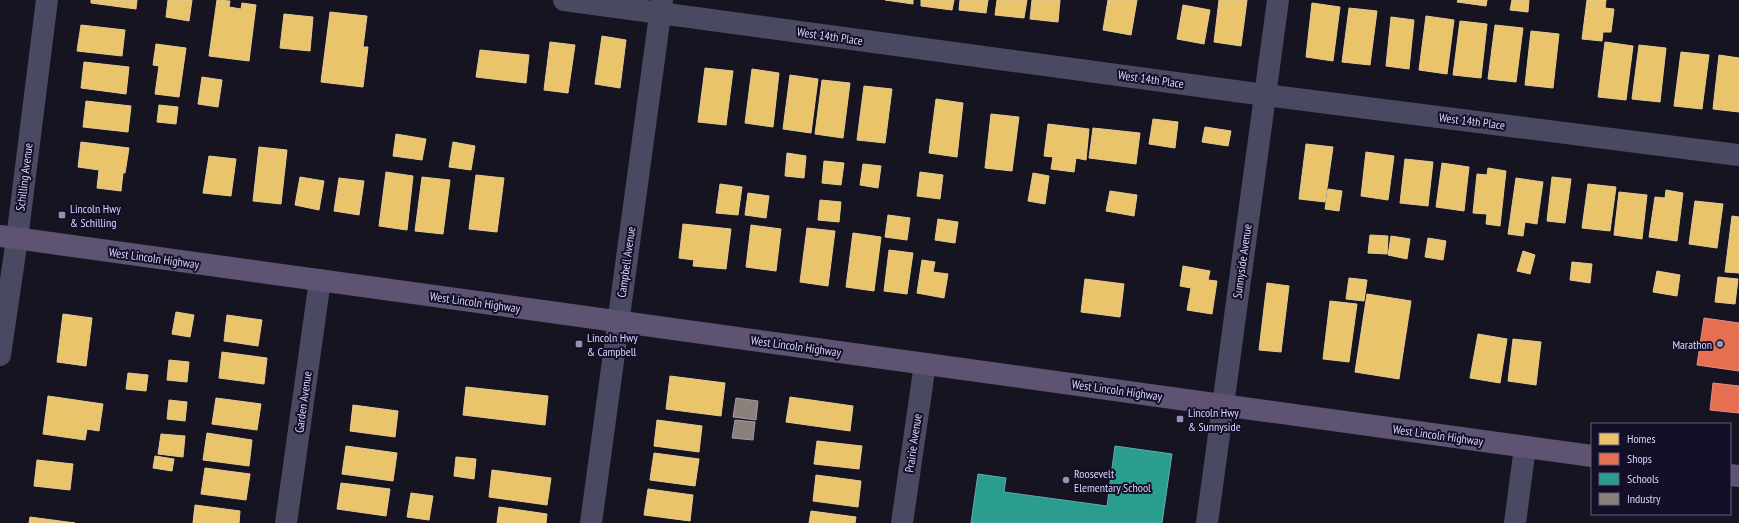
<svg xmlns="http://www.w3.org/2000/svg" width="1739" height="523" font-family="'PT Sans Narrow',sans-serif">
<rect width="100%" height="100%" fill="#161421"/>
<g fill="#e9c46a" stroke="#e4c997">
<path d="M91,0H137L136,9L91,3Z"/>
<path d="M168,0H192L189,21L166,17Z"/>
<path d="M217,0L230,1L229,7L241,9L242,3L256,5L249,61L209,56Z"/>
<path d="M885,0H913V4Z"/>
<path d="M921,0H954L952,10L921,6Z"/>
<path d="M960,0H988L986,13L959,10Z"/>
<path d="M997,0H1027L1024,18L995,15Z"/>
<path d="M1032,0H1060L1058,22L1030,19Z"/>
<path d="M1108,0H1137L1131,35L1103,30Z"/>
<path d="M1219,0H1247L1241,46L1214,42Z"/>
<path d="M1458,0H1487L1486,6L1457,2Z"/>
<path d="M1512,0H1529L1528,12L1510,10Z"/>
<path d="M1587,0H1606L1605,8L1614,9L1611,32H1603L1602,41L1582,39Z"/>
<path d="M1312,3L1340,7L1333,61L1306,57Z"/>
<path d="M1183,5L1210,10L1204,44L1177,39Z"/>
<path d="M1349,8L1377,11L1370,65L1342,62Z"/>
<path d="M330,12L367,16L363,47H368L363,87L321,82Z"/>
<path d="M284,14L313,17L310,51L280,48Z"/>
<path d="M1426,16L1454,20L1447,74L1419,70Z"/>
<path d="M1391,17L1414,20L1409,69L1386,66Z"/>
<path d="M1460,21L1487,24L1481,78L1453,75Z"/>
<path d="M81,25L125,30L122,56L77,51Z"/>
<path d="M1495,25L1523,28L1516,82L1488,79Z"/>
<path d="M1531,31L1559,34L1553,88L1525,85Z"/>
<path d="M602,36L626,40L620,88L595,84Z"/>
<path d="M550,42L575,45L568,93L544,90Z"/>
<path d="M1605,42L1633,46L1626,100L1598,97Z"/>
<path d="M156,44L186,48L179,97L155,94L159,66L153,65Z"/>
<path d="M1639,45L1666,48L1660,102L1632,99Z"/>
<path d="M480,50L529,55L526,83L476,77Z"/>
<path d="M1681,52L1709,55L1702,109L1674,106Z"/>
<path d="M1719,55L1739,58V112L1713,109Z"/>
<path d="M84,62L129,67L126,94L81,88Z"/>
<path d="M705,68L733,71L726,125L698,122Z"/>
<path d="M752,69L779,73L773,127L745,123Z"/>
<path d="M790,75L818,79L811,133L783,129Z"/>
<path d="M202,77L222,80L218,107L198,104Z"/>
<path d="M822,80L850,83L843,138L815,134Z"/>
<path d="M864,86L892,89L885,143L857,140Z"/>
<path d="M936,99L963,103L957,157L929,153Z"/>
<path d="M86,101L131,106L128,132L83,127Z"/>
<path d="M159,105L178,107L176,124L157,122Z"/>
<path d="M991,114L1019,117L1012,171L985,168Z"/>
<path d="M1153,119L1178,122L1175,148L1149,144Z"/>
<path d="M1048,124L1089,129L1086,160L1076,158L1074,172L1051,169L1053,157L1044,156Z"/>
<path d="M1205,127L1231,131L1228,146L1202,142Z"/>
<path d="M1093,128L1140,133L1136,164L1089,158Z"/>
<path d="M396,134L426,139L422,160L393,156Z"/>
<path d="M81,142L129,148L125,173H123L121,191L97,188L99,170L78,167Z"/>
<path d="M453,142L475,146L471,170L449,167Z"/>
<path d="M1306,144L1333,147L1325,202L1299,199Z"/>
<path d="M259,147L287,150L281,204L253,201Z"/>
<path d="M1366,152L1394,156L1388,200L1361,196Z"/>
<path d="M787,153L806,156L804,178L785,176Z"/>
<path d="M209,156L236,159L231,196L203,193Z"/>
<path d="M1405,159L1433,162L1428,206L1400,203Z"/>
<path d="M824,161L844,163L841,185L822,183Z"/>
<path d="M1442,163L1469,167L1464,211L1436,207Z"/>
<path d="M863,164L881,166L878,188L860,185Z"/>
<path d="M1488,168L1506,171L1500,226L1486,224L1487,214L1473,213L1477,174L1487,175Z"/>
<path d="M386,172L413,176L407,230L379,226Z"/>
<path d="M920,172L943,175L940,199L917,196Z"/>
<path d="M1033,173L1049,176L1045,204L1028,201Z"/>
<path d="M476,175L504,178L497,232L469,229Z"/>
<path d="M300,177L324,181L319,210L295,205Z"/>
<path d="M422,177L450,180L443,234L415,231Z"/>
<path d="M1552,177L1571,179L1565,223L1547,221Z"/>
<path d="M339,178L364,181L359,215L334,211Z"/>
<path d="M1516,178L1543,182L1537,224L1525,222L1523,236L1508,234Z"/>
<path d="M720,184L742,187L738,215L716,213Z"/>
<path d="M1588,184L1616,187L1610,231L1582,228Z"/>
<path d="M1328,189L1342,191L1339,211L1325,209Z"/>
<path d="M1666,190L1683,193L1677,241L1649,237L1655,197L1665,198Z"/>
<path d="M1110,191L1137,195L1134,216L1106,211Z"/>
<path d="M1619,192L1647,195L1642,239L1614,235Z"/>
<path d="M748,193L769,196L766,218L745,215Z"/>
<path d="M820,200L841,202L839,222L818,220Z"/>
<path d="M1695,201L1723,204L1717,248L1689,244Z"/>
<path d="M888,215L910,218L907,240L885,237Z"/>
<path d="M1732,216L1739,217V273L1725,272Z"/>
<path d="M938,219L958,222L955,243L935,240Z"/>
<path d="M683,224L731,229L726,269L693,266L694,260L679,258Z"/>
<path d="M751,225L781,229L776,271L746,267Z"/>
<path d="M807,228L835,231L828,286L800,282Z"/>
<path d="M853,233L881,237L874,291L846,287Z"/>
<path d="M1370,235L1388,236L1387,254L1368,253Z"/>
<path d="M1391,236L1410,239L1407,259L1388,255Z"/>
<path d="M1428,238L1446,241L1443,260L1425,257Z"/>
<path d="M889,250L913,253L907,294L884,291Z"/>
<path d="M1523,251L1535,255L1530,274L1517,271Z"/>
<path d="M922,260L935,262L933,272L948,274L944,298L917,293Z"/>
<path d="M1572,262L1592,264L1590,283L1570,280Z"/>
<path d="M1183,266L1210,271L1208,280L1217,281L1212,314L1187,310L1191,288L1180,286Z"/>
<path d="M1657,271L1680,275L1677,296L1653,292Z"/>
<path d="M1718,277L1738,279L1735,304L1715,302Z"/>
<path d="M1349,278L1367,280L1364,301L1346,299Z"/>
<path d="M1085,279L1124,284L1120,317L1081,312Z"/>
<path d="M1267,283L1289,286L1281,352L1259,350Z"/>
<path d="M1367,294L1411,301L1399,379L1355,372Z"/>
<path d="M1330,301L1357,304L1349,362L1323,359Z"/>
<path d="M176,312L194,315L190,337L172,334Z"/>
<path d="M63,314L92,318L86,366L57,362Z"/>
<path d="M227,315L262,320L258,346L224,341Z"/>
<path d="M1478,334L1507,339L1500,383L1470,378Z"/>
<path d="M1513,339L1541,342L1536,385L1508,381Z"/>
<path d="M222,352L267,358L264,384L219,378Z"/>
<path d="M169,360L189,362L187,382L167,380Z"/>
<path d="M128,373L148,375L146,391L126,389Z"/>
<path d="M670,376L725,383L721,416L666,409Z"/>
<path d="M466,387L548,396L545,425L463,415Z"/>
<path d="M48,396L103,404L99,431L87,429L85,440L43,434Z"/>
<path d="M790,397L853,406L850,431L786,422Z"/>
<path d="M216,398L261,404L257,430L212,424Z"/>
<path d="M169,400L187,402L185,421L167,419Z"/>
<path d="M353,405L398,411L395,437L350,431Z"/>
<path d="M657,420L702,426L699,452L654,446Z"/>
<path d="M207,433L252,440L249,466L203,460Z"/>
<path d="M161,434L185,436L183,457L158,454Z"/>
<path d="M817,441L862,446L859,469L814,464Z"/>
<path d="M346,446L397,453L393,481L342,474Z"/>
<path d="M654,453L699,459L695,486L650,480Z"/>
<path d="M155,456L174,459L172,471L153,468Z"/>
<path d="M456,457L476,459L474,479L454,476Z"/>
<path d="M37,460L73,464L70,490L34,486Z"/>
<path d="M205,468L250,474L246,500L201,494Z"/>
<path d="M492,470L551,478L547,505L489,497Z"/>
<path d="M816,475L861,481L858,507L813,501Z"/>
<path d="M341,483L390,489L386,516L337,509Z"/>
<path d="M648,489L693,495L690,521L644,515Z"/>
<path d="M411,493L433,496L429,520L407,517Z"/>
<path d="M195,505L240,511L239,523H193Z"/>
<path d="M499,507L547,514L546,523H497Z"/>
<path d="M811,511L856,517L855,523H809Z"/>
<path d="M30,517L75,523H29Z"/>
</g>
<g fill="#e76f51" stroke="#e38d85">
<path d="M1704,318L1739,323V371L1697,365Z"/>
<path d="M1713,383L1739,386V413L1710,410Z"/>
</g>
<path fill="#2a9d8f" stroke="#5eaeb1" d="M1115,446L1172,454L1162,523H971L978,474L1006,478L1004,492L1107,506Z"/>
<g fill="#8a817c" stroke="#a29aa3">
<path d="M736,398L758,401L756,420L733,417Z"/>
<path d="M735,420L755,422L753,440L732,438Z"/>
</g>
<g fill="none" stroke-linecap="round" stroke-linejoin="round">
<g stroke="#4a4962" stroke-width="22">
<path d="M564,0L1265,95L1739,155"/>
<path d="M0,355L17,239L47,0"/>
<path d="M286,523L320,280"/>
<path d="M591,523L662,0"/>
<path d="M902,523L925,364"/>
<path d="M1207,523L1278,0"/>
<path d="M1515,523L1525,447"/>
</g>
<g stroke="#5e5373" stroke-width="22">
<path d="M0,236L1592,456"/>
<path d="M1730,475L1739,476"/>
</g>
</g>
<g fill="#9591b1" stroke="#130f26" stroke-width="1.5">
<rect x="58" y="211" width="8" height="8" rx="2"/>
<rect x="575" y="340" width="8" height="8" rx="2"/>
<circle cx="1720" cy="344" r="4"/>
<rect x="1176" y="415" width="8" height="8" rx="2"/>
<circle cx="1066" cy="480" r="4"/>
</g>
<g text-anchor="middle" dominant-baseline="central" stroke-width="4" stroke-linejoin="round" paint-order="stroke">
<g font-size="12" fill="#d9d4ff" stroke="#130f26">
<text transform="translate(830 36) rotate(8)">West 14th Place</text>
<text transform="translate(1151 79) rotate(8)">West 14th Place</text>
<text transform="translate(1472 121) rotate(7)">West 14th Place</text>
<text transform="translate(24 177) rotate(-83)">Schilling Avenue</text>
<text transform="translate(154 258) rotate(8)">West Lincoln Highway</text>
<text transform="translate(1242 261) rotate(-82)">Sunnyside Avenue</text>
<text transform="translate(626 262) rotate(-82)">Campbell Avenue</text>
<text transform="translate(475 302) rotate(8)">West Lincoln Highway</text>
<text transform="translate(796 346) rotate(8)">West Lincoln Highway</text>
<text transform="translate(1117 390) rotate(8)">West Lincoln Highway</text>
<text transform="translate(303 402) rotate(-82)">Garden Avenue</text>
<text transform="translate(1438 435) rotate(8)">West Lincoln Highway</text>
<text transform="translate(913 443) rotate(-82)">Prairie Avenue</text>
</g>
<g font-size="12" fill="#d9d4ff" stroke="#130f26" text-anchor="start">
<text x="70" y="208">Lincoln Hwy<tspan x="70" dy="14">&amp; Schilling</tspan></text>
<text x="587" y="337">Lincoln Hwy<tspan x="587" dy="14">&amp; Campbell</tspan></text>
<text x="1712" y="344" text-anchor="end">Marathon</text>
<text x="1188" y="412">Lincoln Hwy<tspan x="1188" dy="14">&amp; Sunnyside</tspan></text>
<text x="1074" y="473">Roosevelt<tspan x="1074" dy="14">Elementary School</tspan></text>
</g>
</g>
<rect x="1591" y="423" width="140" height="92" fill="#130f26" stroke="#625e7d"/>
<rect x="1599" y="433" width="20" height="12" fill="#e9c46a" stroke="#625e7d"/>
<text x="1627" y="443" font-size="12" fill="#d9d4ff">Homes</text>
<rect x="1599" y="453" width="20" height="12" fill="#e76f51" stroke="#625e7d"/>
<text x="1627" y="463" font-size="12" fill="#d9d4ff">Shops</text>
<rect x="1599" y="473" width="20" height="12" fill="#2a9d8f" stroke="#625e7d"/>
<text x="1627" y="483" font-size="12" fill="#d9d4ff">Schools</text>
<rect x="1599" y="493" width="20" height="12" fill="#8a817c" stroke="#625e7d"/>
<text x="1627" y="503" font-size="12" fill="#d9d4ff">Industry</text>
</svg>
